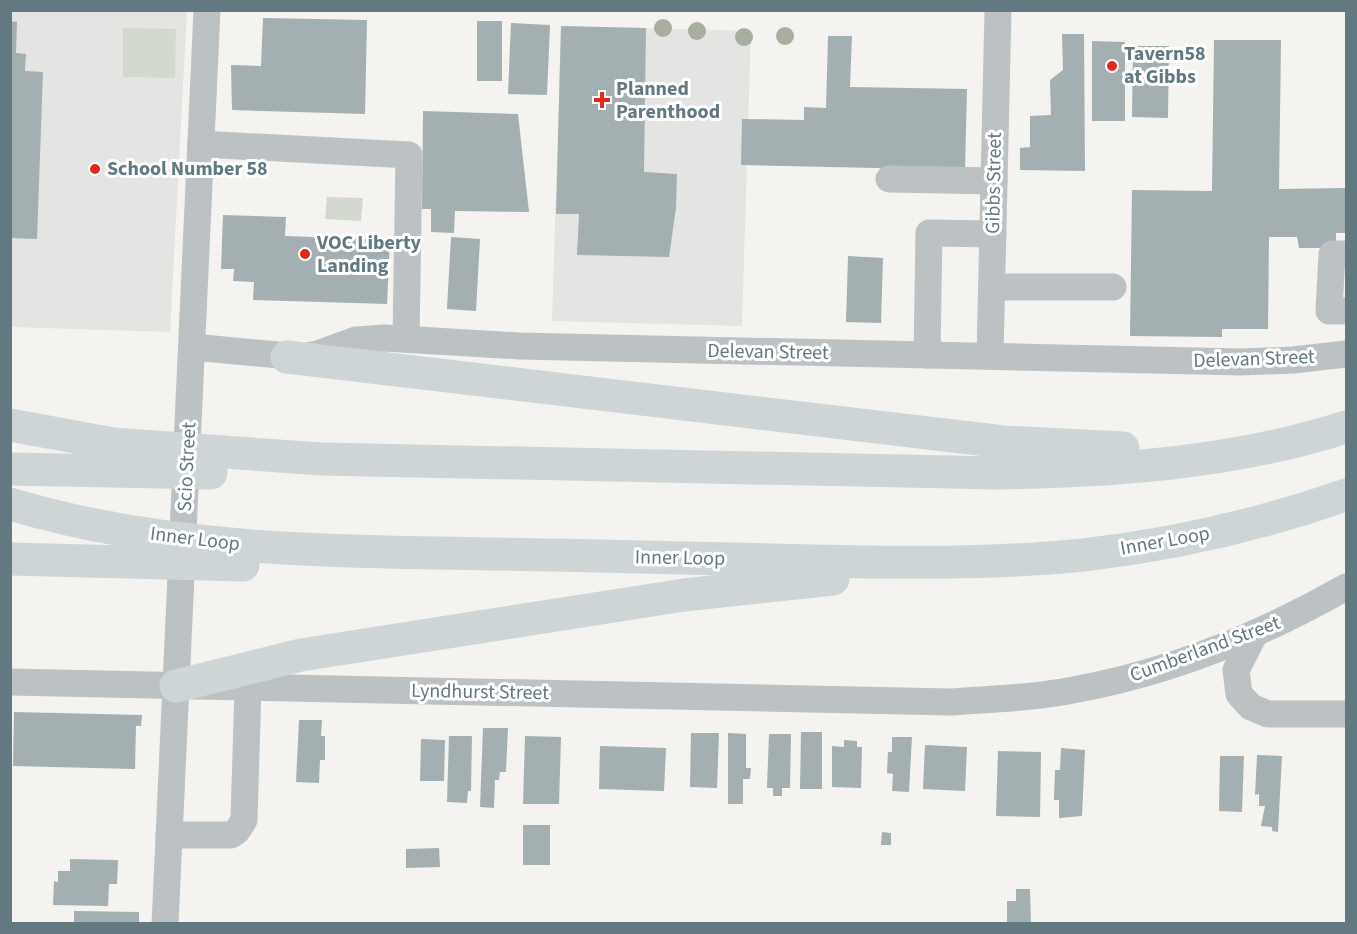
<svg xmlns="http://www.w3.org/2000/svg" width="1357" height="934" font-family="'Source Sans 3',sans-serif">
<rect width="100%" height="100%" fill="#f4f3ef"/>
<g fill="#e4e5e3">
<path d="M11,11H187L170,332L11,327Z"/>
<path d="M561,26L751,31L742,326L552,321Z"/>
</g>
<g fill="#d4d9cf">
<path d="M123,28L176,29L175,78L123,77Z"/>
<path d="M327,197L363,198L361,221L325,219Z"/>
</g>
<g fill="#a3afb1">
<path d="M263,18L367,20L365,114L232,110L231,65L261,66Z"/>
<path d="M10,21L17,22L16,53L26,54L25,71L43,72L37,239L10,238Z"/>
<rect x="477" y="21" width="25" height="60"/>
<path d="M511,23L550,25L547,95L508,94Z"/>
<path d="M561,26L646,28L644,172L677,174L676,208L669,257L577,255L579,214H556Z"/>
<path d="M1062,34H1084L1085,171L1020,170V148L1030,147V116L1051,115L1050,80L1063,70Z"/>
<path d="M828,36H852L850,87L967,89L965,170L741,165L742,119L804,120V107L826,108Z"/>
<path d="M1214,40H1281L1279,189L1346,188V233H1336V248H1299L1297,237H1269L1268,329H1222V337L1130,336L1132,190L1212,191Z"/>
<path d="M1092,41L1125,42V121H1092Z"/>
<path d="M1133,46H1169L1168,118L1132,117Z"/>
<path d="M423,111L518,114L529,212L455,211L454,233L431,232V209H422Z"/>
<path d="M223,215L286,217L285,236L390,240L387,304L253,300L254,282L233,281L234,269H221Z"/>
<path d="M451,237L480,239L476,311L447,309Z"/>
<path d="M848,256L883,258L881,323L846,322Z"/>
<path d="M14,712L142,715L141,726H136L135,769L13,766Z"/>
<path d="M299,720H322L321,736H325V760H320L319,783L296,782Z"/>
<path d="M483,728H508L506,772H500L499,780H495L494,808L480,807Z"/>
<path d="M801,732H822V789H800Z"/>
<path d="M691,733H719L717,788L690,787Z"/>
<path d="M728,733L746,734V768H751L750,779H743V804H728Z"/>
<path d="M769,734H791L790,788H782V796H773V788H767Z"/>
<path d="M449,736H472L471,791H468L467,803L447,802Z"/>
<path d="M525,736L561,737L559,804H523Z"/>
<path d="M892,737H912L909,792L892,791L893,774L887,773L888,752H892Z"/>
<path d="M421,739L445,740L444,781H420Z"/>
<path d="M844,740L857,741V747H862L861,788L832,787V746L844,747Z"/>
<path d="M925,745L967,747L965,791L923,789Z"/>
<path d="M600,746L666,748L664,791L599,789Z"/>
<path d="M1061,748L1085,750L1082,816L1059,818V800H1054L1055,770H1060Z"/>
<path d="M998,751L1041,752L1040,817L996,816Z"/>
<path d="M1257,755L1282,756L1278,832L1272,831V827L1261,826L1265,806H1259V794L1255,795Z"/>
<path d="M1220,756H1244L1242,812L1219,811Z"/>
<rect x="523" y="825" width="27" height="40"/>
<path d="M882,832L891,833V845H881Z"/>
<path d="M439,848L440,867L406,868V849Z"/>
<path d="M70,859L118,860L117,884H109L108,906L53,905L54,881L58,882V871H70Z"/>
<path d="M1016,889H1030L1031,924H1007V901H1016Z"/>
<path d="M74,911L139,912V924H74Z"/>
</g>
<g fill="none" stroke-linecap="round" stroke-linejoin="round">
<g stroke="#bcc2c4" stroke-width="27">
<path d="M201,144L409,155L406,339"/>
<path d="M889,179L994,181"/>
<path d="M1346,254H1332L1329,311H1346"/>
<path d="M992,287H1113"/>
<path d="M193,347L299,357L318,354L356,340L384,338L520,346L1242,362L1293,360L1346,354"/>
<path d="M927,355L929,233L993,234"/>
<path d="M990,356L998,10"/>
<path d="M1255,633L1236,670L1239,694L1251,707L1268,714H1346"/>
<path d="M10,682L950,702C991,699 1033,698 1073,690C1169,673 1262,635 1346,587"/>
<path d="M169,835H231L237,831L244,820L248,687"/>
<path d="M165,924L207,10"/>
</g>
<g stroke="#cdd5d7" stroke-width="33">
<path d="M287,357L1004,442L1123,448"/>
<path d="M10,425L113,444L321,459L998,473C1115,471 1234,463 1346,427"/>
<path d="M10,469L211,473"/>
<path d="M10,504C186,557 374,551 555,555C641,557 727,559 812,561C903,563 993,564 1083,555C1172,545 1262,524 1346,495"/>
<path d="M10,559L243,565"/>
<path d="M176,686L301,655L684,595L833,579"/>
</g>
</g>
<g fill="#a8afa1">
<circle cx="663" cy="28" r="9"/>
<circle cx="697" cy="31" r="9"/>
<circle cx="785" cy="36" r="9"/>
<circle cx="744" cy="37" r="9"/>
</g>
<g fill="#e5281e" stroke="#fff" stroke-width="2">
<circle cx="1112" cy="66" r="6"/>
<path d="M599 91h6v6h6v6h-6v6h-6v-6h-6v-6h6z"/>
<circle cx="95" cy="169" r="6"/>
<circle cx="305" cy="254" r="6"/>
</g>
<g text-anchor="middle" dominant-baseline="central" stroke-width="6" stroke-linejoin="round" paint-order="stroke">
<g font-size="20" font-weight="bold" fill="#627981" stroke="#fff" text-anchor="start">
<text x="1124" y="54">Tavern58<tspan x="1124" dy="23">at Gibbs</tspan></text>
<text x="616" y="89">Planned<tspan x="616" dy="23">Parenthood</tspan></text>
<text x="107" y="169">School Number 58</text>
<text x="317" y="243">VOC Liberty<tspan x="317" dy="23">Landing</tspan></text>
</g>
<g font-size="20" fill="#627981" stroke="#fff">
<text transform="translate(994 183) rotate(-89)">Gibbs Street</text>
<text transform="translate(768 352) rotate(1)">Delevan Street</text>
<text transform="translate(1254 359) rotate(-2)">Delevan Street</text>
<text transform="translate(187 467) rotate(-87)">Scio Street</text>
<text transform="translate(195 539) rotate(7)">Inner Loop</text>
<text transform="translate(1165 541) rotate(-10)">Inner Loop</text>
<text transform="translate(680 558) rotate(1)">Inner Loop</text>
<text transform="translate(1205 649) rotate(-20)">Cumberland Street</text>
<text transform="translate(480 692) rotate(1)">Lyndhurst Street</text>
</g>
</g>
<rect width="1357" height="934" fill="none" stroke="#627981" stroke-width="24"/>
</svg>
